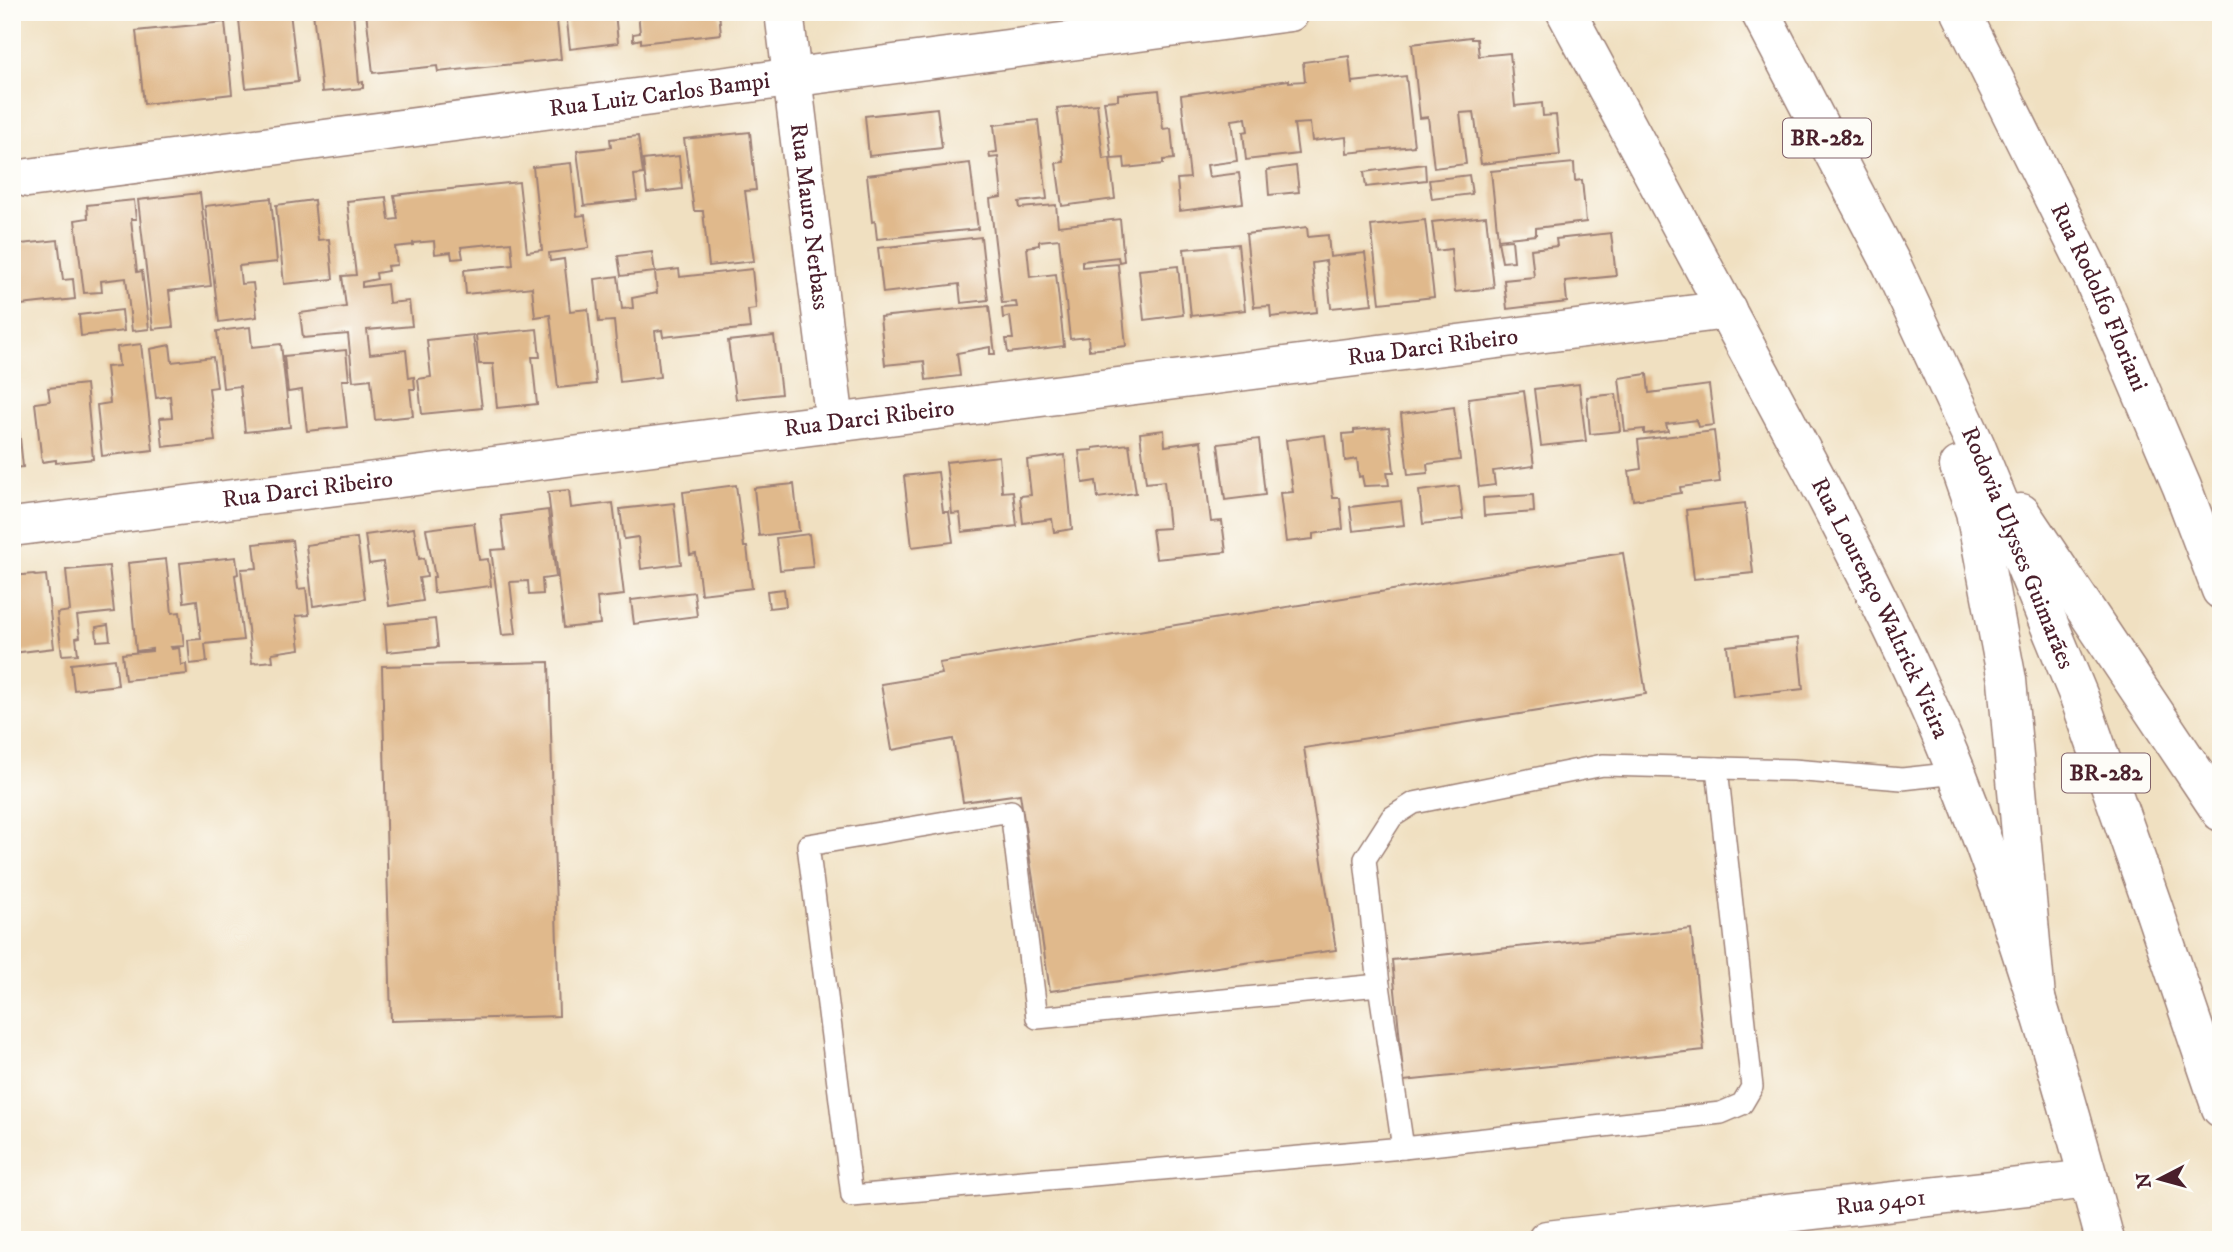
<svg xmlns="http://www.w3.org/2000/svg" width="2233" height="1252" font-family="'IM FELL DW Pica',serif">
<rect width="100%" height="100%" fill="#fdfcf7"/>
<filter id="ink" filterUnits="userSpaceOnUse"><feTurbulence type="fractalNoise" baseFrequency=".0143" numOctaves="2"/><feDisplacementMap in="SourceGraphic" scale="14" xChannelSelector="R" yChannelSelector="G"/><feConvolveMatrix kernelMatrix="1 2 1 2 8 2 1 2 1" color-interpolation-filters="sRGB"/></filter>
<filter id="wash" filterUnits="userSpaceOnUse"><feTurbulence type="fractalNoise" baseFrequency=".00686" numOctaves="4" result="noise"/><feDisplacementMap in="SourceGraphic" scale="28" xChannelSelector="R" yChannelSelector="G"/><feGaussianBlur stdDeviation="1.57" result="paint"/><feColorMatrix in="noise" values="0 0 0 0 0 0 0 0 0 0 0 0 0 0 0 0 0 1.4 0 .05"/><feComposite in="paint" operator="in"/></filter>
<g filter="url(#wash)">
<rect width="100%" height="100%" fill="#f0e0c1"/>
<g id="blocks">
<g fill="#e0b98c">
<path d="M250,12H290L298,82L246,88L239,20L251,19Z"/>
<path d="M313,12H353L359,83L363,82V88L322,92Z"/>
<path d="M366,12H556L561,59L438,72L437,66L373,73Z"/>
<path d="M566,12H615L618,43L570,49Z"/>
<path d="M638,12H719L721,34L641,43V39L633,41V34L640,33Z"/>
<path d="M225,22L232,94L144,104L136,31Z"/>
<path d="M1471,37V39H1477L1479,56L1510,53L1515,106L1542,103L1543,116L1556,115L1560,155L1481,164L1474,112L1460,113L1466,164L1434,168L1428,117L1420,118L1412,44Z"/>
<path d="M1349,56L1352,85L1353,82L1406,76L1414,146L1347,153L1346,137L1312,141L1310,123L1294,124L1298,154L1246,160L1243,132L1248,131L1246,118L1232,120L1237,161L1207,165L1209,177L1239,173L1243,203L1180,211L1177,179L1190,178L1181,95L1289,80V82L1305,81L1303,62Z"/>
<path d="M1159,90L1163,129L1171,128L1174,159L1163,160V164L1125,168L1124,158L1112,159L1104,101L1118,100V94Z"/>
<path d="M1097,104L1103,159L1110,158L1115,199L1062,206L1056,163L1064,162L1057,108Z"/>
<path d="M937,108L942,148L869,156L865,116Z"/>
<path d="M1038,120L1047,199L1019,202L1020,208L1056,205L1058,226L1120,219L1124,261L1119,262L1118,257L1082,261V267L1118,264L1126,346L1089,350L1088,337L1070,339L1059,239L1039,241V245L1027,247L1030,277L1056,274L1064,346L1008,353L1006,339H1013L1010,316L1003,318L1002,308L1017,307L1016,302L1002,303L990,199L1002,197L998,157L990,158L989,153L997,152L994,125Z"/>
<path d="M750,132L756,190L745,191L754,261L709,266L703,211H694L684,139Z"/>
<path d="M638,136L643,174L634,175L637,200L584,206L577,151L611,147L610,139Z"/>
<path d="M679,156L682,189L647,193L643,160Z"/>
<path d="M571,163L577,216L585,215L589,248L549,253L550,261L564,259L570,311L588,309L596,384L558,388L550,315L535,317L532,287L466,294L464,270L513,265L511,242L461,247L463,258L452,259L451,252L435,254L434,241L413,243V245L395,247L397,265L387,266L388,271L376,273L377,279L362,282V287L387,284L389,303L409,301L412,326L367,330L370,354L406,350L409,378L414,377L415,389H410L413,416L375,420L371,379L353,381L348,334L303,338L300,313L346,307L342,276L356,275L347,201L386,197L389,220L398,219L394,195L519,182L527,252L542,250L533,167Z"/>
<path d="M970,163L978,229L877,239L875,221L872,222L867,175Z"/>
<path d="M1574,163L1575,181L1582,180L1586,222L1536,228V235L1498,239L1491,171Z"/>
<path d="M1425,164L1426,180L1366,187L1364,172Z"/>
<path d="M1296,166L1299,192L1269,195L1267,170Z"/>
<path d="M1469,175L1472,194L1432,199L1429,180Z"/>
<path d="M200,193L211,286L169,291L173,327L153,329L138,200Z"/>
<path d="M271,198L277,262L239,266L241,284L253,283L257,317L219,322L205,206Z"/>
<path d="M134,200L136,219H131L137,272L142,271L149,329L132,331L126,278L101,281L102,292L84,293L75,220L88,218L87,205Z"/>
<path d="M314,200L318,240L329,239L333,279L284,284L276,205Z"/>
<path d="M1486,216L1494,288L1455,292L1451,249L1436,251L1432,222Z"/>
<path d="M1425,220L1434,297L1380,303L1371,226Z"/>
<path d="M1307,227L1308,237L1328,235L1330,257L1365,253L1372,304L1331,308L1326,261L1312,263L1317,312L1271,317L1270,306L1254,307L1246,234Z"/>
<path d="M1611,233L1616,276L1565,281L1567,302L1507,309L1504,280L1534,277L1531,249L1557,246L1556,239Z"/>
<path d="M981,237L988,300L961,303L959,284L883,293L878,248Z"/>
<path d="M58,240L63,280L73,279L75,299L12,306V245Z"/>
<path d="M1512,240L1514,261L1502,262L1498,241Z"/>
<path d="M1238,244L1245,310L1191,316L1184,249Z"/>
<path d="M652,252L655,272L621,276L618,256Z"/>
<path d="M1178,266L1183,315L1144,320L1139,270Z"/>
<path d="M679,269L680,277L752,269L756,309L748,310L750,328L663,337L662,330L655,331L660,377L620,382L614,321L599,322L595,279L618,276L622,309L633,308L632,298L657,293L655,272Z"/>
<path d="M989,306L995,354H990V347L957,353L960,376L926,380L924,361L885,365L880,317Z"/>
<path d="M122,310L124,331L81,336L79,315Z"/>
<path d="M250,327L252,347L281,344L290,427L245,432L240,386L223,388L217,331Z"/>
<path d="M537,329L540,357H532L537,404L497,408L493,364H479L476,335Z"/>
<path d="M473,335L482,408L422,414L418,379L431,377L427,340Z"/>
<path d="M774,336L781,394L736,399L728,341Z"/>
<path d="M141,344L153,450L102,456L97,405L110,403L106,367L119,366L117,347Z"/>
<path d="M170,345L172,362L213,357L217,387L209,388L215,441L163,447L160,418L172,417L170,396L156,398L150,349Z"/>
<path d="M346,350L349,380H342L347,427L307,431L302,390L288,392L284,356Z"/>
<path d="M1647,374L1649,393L1709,385L1714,425L1698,427L1696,420L1666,424L1668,431L1644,434V429L1625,431L1619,378Z"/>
<path d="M86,384L93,459L56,463V460L42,462L35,403L50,401L48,388Z"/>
<path d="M1579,384L1586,441L1541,446L1534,389Z"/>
<path d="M1524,391L1534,466L1493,471L1495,485L1479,487L1468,398Z"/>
<path d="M1616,394L1620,431L1590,434L1587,397Z"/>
<path d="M12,399H16L23,467L12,468Z"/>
<path d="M1454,407L1460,460L1427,464L1428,473L1408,475L1401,414Z"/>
<path d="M1389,427L1394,472H1387L1389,485L1364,486L1362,476L1359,477L1357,459L1345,461L1343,434L1354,433V430Z"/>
<path d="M1164,430L1165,446L1201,441L1211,522L1222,521L1226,552L1156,559L1152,529L1169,528L1164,481L1146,483L1140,433Z"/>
<path d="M1714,431L1720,482L1680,487L1681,493L1633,500L1629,471L1641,469L1638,440Z"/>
<path d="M1325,435L1333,498H1340L1343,529L1313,534V539L1286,542L1280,493L1293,492L1286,440Z"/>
<path d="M1259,439L1265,495L1225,500L1218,444Z"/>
<path d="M1129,444L1136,493L1098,498L1096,481L1083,483L1079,451L1093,450V448Z"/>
<path d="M1065,455L1072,529L1054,532L1052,519L1023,523L1020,496L1031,495L1027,460Z"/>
<path d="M999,456L1002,492L1013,491L1017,526L962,532L960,513L952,514L946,462Z"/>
<path d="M938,472L943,512H949L953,542L912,547L904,476Z"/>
<path d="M794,484L799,531L759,536L754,488Z"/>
<path d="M736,485L744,547H747L752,588L701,594L696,554L690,555L683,492Z"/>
<path d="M1459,486L1463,519L1423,524L1419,491Z"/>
<path d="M569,490L571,508L613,503L624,595L597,598L600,624L564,628L548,492Z"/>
<path d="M1533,495L1534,512L1484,516L1483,498Z"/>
<path d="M1401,501L1404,525L1353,531L1350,507Z"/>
<path d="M674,503L681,564L641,569L638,537L624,539L620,509Z"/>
<path d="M1745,503L1753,573L1694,579L1686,510Z"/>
<path d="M548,510L556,577L542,579L543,594L529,595L528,581L510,582L516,634L502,635L491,550L505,549L501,516Z"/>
<path d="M474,523L479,560L488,559L491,586L434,593L433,577H435L426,529Z"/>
<path d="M414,528L419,559L424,558L427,577L419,578L423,601L389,606L383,562L369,564L365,535Z"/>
<path d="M809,534L813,567L780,570L776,538Z"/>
<path d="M357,538L365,599L313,606L306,545Z"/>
<path d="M292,540L298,589L306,588L309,615L296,616L300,649L272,653L273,661L252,663L241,569L257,568L254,544Z"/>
<path d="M1623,553L1646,694L1304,748L1336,950L1050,991L1020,794L963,802L953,739L892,750L881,684L942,674L939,663Z"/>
<path d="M236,557L238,574L235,575L243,640L205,644L207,662L190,664L188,640L201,639L197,600L184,602L180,563Z"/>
<path d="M166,559L172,613L180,612L184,646L171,647L172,649L179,648L181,665L186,664L187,674L125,680L122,654L152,651V649L136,651L128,563Z"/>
<path d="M109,566L114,612L77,616L80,637L76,638L78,654L62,655L57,613L70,611L66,570Z"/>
<path d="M34,574L35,576L46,575L54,648L12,653V576Z"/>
<path d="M784,589L786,606L769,608L767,591Z"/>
<path d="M694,592L697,616L634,624L631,600Z"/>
<path d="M435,619L438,647L387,652L385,624Z"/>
<path d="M108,625L110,640L97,641L96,627Z"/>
<path d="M1798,638L1803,689L1733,697L1727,646Z"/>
<path d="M115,659L118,685L74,690L71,664Z"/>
<path d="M549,662L559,1016L391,1021L382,666Z"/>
<path d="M1691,929L1704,1050L1404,1081L1392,960Z"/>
</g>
</g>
</g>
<g filter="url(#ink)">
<use href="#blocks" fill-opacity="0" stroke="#9d8076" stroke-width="2"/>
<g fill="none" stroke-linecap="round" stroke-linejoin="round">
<defs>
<g id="service">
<path d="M1379,985L1037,1018L1011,811L808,845L852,1196L1403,1148L1721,1113L1742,1104L1752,1087L1717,768"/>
<path d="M1403,1148L1379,985L1365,859L1392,817L1414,803L1603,765L1793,770L1902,779L1957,773"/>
</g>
<g id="minor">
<path id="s1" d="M784,12L835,423"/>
<path id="s2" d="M28,178L1290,12"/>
<path id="s3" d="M12,527L1727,310"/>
<path id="s4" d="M1547,1240L2089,1179"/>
</g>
<g id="secondary">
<path id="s5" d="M1566,12C1635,139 1703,266 1771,393C1838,518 1905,644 1958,776C2018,927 2063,1083 2105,1240"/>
<path id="s6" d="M1961,12L2092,276L2182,487L2221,590"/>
</g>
<g id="trunk">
<path id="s7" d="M1760,12L1892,265L1975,444L2079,697L2151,901L2221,1108"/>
<path d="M1959,466L1975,512L2007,680L2036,998"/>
<path d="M2021,513L2221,812"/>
</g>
</defs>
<use href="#service" stroke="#9d8076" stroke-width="24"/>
<use href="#minor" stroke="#9d8076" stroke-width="41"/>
<use href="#secondary" stroke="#9d8076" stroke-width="41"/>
<use href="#trunk" stroke="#9d8076" stroke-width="41"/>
<use href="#service" stroke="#fff" stroke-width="21"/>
<use href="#minor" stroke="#fff" stroke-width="38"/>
<use href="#secondary" stroke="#fff" stroke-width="38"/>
<use href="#trunk" stroke="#fff" stroke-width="38"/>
</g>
</g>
<g text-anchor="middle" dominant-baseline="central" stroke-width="7" stroke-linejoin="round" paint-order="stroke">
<g fill="#fdfcf7" stroke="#806168" stroke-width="2">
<rect x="1783" y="118.5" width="88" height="39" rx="5"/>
<rect x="2062" y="753.5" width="88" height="39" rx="5"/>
</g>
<g font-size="23" font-weight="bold" fill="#4a1f2b">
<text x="1827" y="138">BR-282</text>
<text x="2106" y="773">BR-282</text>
</g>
<g font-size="24" fill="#4a1f2b" stroke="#fdfcf7">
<text stroke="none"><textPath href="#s2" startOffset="637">Rua Luiz Carlos Bampi</textPath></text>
<text stroke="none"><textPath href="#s1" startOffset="206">Rua Mauro Nerbass</textPath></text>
<text stroke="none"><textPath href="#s6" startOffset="317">Rua Rodolfo Floriani</textPath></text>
<text stroke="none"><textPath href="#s3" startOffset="1432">Rua Darci Ribeiro</textPath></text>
<text stroke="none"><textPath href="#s3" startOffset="864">Rua Darci Ribeiro</textPath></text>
<text stroke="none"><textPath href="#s3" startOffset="298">Rua Darci Ribeiro</textPath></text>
<text stroke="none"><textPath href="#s7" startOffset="595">Rodovia Ulysses Guimarães</textPath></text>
<text stroke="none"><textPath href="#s5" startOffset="674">Rua Lourenço Waltrick Vieira</textPath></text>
<text stroke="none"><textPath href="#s4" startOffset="336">Rua 9401</textPath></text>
</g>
</g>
<rect width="2233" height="1252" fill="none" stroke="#fdfcf7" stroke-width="42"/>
<g transform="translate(2160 1179) rotate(264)" stroke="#fdfcf7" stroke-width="5" paint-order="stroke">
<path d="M0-5L12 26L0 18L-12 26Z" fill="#4a1f2b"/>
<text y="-10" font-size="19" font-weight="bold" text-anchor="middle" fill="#4a1f2b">N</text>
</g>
</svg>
